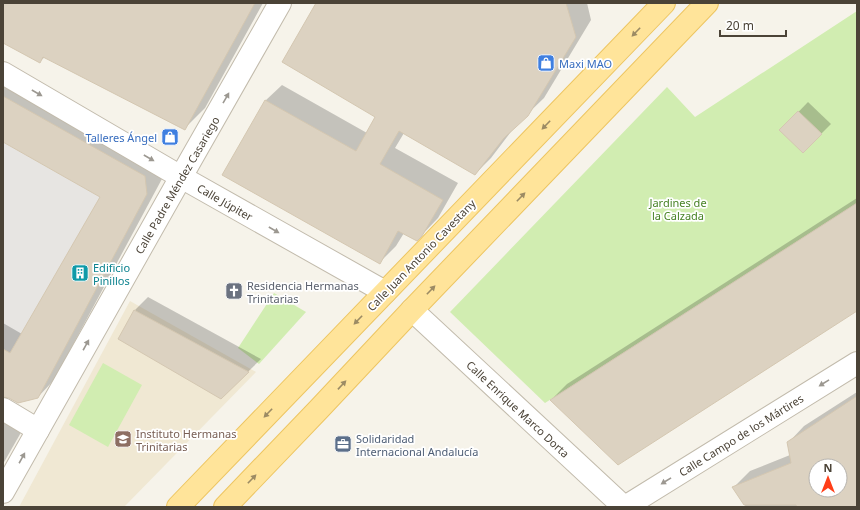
<svg xmlns="http://www.w3.org/2000/svg" width="860" height="510" font-family="'Noto Sans',sans-serif">
<rect width="100%" height="100%" fill="#f6f3ea"/>
<path fill="#f0e8d3" d="M130,301L256,372L124,507H19Z"/>
<g fill="#d1edb1">
<path d="M857,11V203L545,403L450,312L667,87L695,117Z"/>
<path d="M274,293L306,312L259,364L238,348Z"/>
<path d="M103,363L142,385L108,447L69,425Z"/>
</g>
<path fill="#e7e5e2" d="M3,142L100,197L10,353L3,349Z"/>
<g fill="#0003" fill-rule="evenodd">
<path d="M3,3H263L205,108L184,129L45,57L39,62L3,42Z"/>
<path d="M317,3H587L591,20L544,98L516,125L491,158L475,174L404,133L395,148L458,183L438,218L417,240L404,233L396,246L380,262L265,101L282,85L367,133L376,116Z"/>
<path d="M3,68L163,177L54,380L38,397L5,396L3,397V323L22,334L101,196L3,141Z"/>
<path d="M808,102L831,124L803,152L781,130Z"/>
<path d="M857,198V310L551,400L567,384Z"/>
<path d="M148,297L261,359L221,398L135,310Z"/>
<path d="M857,392V507H746L734,487L750,471L790,455L788,443L804,426ZM816,466H840V490H816Z"/>
<path d="M3,398L31,415L3,464Z"/>
</g>
<g fill="#dcd2c1" stroke="#d4c7b1" fill-rule="evenodd">
<path d="M3,3H255L185,130L43,57L40,63L3,43Z"/>
<path d="M316,3H566L576,37L528,116L504,138L475,175L399,131L380,164L443,200L422,236L417,241L398,231L380,264L222,175L265,100L356,151L375,117L282,62Z"/>
<path d="M3,96L145,176L147,194L38,398L18,403L9,398L3,397V349L10,353L100,197L3,142Z"/>
<path d="M798,111L822,134L803,153L779,130Z"/>
<path d="M857,203V311L618,465L550,400Z"/>
<path d="M134,310L249,372L221,399L118,339Z"/>
<path d="M857,396V507H797L796,505H744L732,487L791,463L787,442ZM816,466H840V490H816Z"/>
</g>
<g fill="none" stroke-linecap="round" stroke-linejoin="round">
<defs>
<g id="minor">
<path d="M3,73L181,177L385,292"/>
<path d="M412,310L624,507"/>
<path d="M3,409L38,430"/>
<path d="M3,492L190,161L280,3"/>
<path d="M625,507L857,363"/>
</g>
<g id="major">
<path d="M178,507L664,3"/>
<path d="M225,507L319,409L412,310L707,3"/>
</g>
</defs>
<use href="#minor" stroke="#c2bbac" stroke-width="24"/>
<use href="#major" stroke="#edc561" stroke-width="24"/>
<use href="#minor" stroke="#fff" stroke-width="22"/>
<use href="#major" stroke="#ffe49a" stroke-width="22"/>
</g>
<defs><path id="oneway-solid" d="M-6-.8H1V-3.2L6.5 0L1 3.2V.8H-6Z"/></defs>
<g fill="#9c8b64">
<use href="#oneway-solid" transform="translate(636 32) rotate(134)"/>
<use href="#oneway-solid" transform="translate(546 125) rotate(134)"/>
<use href="#oneway-solid" transform="translate(521 197) rotate(-46)"/>
<use href="#oneway-solid" transform="translate(431 290) rotate(-46)"/>
<use href="#oneway-solid" transform="translate(358 320) rotate(134)"/>
<use href="#oneway-solid" transform="translate(342 385) rotate(-47)"/>
<use href="#oneway-solid" transform="translate(268 413) rotate(134)"/>
<use href="#oneway-solid" transform="translate(252 479) rotate(-46)"/>
</g>
<g fill="#9c9891">
<use href="#oneway-solid" transform="translate(37 93) rotate(30)"/>
<use href="#oneway-solid" transform="translate(226 98) rotate(-60)"/>
<use href="#oneway-solid" transform="translate(149 158) rotate(30)"/>
<use href="#oneway-solid" transform="translate(274 230) rotate(30)"/>
<use href="#oneway-solid" transform="translate(86 345) rotate(-61)"/>
<use href="#oneway-solid" transform="translate(824 383) rotate(148)"/>
<use href="#oneway-solid" transform="translate(22 458) rotate(-61)"/>
<use href="#oneway-solid" transform="translate(666 481) rotate(148)"/>
</g>
<defs>
<symbol id="shop-square" viewBox="-11 -11 22 22"><rect x="-9" y="-9" width="18" height="18" rx="4" fill="#3f7fe0" stroke="#fff"/><path d="M-5-2.5h2.3a2.7 3.5 0 0 1 5.4 0H5L5.5 6h-11ZM-1.5-2.5h3a1.5 2.3 0 0 0-3 0Z" fill="#fff"/></symbol>
<symbol id="building-square" viewBox="-11 -11 22 22"><rect x="-9" y="-9" width="18" height="18" rx="4" fill="#0f9aa8" stroke="#fff"/><path d="M-4-6H4V6H1V3H-1V6H-4ZM-2.5-4.3h1.7v1.8h-1.7ZM.8-4.3h1.7v1.8H.8ZM-2.5-1h1.7V.8h-1.7ZM.8-1h1.7V.8H.8Z" fill="#fff"/></symbol>
<symbol id="church-square" viewBox="-11 -11 22 22"><rect x="-9" y="-9" width="18" height="18" rx="4" fill="#6b7280" stroke="#fff"/><path d="M-1.2-6h2.4v3.5h3.3v2.4h-3.3V6h-2.4V-.1h-3.3v-2.4h3.3Z" fill="#fff"/></symbol>
<symbol id="university-square" viewBox="-11 -11 22 22"><rect x="-9" y="-9" width="18" height="18" rx="4" fill="#8d6e63" stroke="#fff"/><path d="M0-5L7-2L0 1L-7-2ZM-4 1L0 2.5L4 1V4Q0 6-4 4Z" fill="#fff"/></symbol>
<symbol id="office-square" viewBox="-11 -11 22 22"><rect x="-9" y="-9" width="18" height="18" rx="4" fill="#5c6f8a" stroke="#fff"/><path d="M-6-3h4V-5.5h4V-3h4V5H-6ZM-1-4.5V-3h2v-1.5ZM-6 0V1H6V0Z" fill="#fff"/></symbol>
</defs>
<g fill-rule="evenodd">
<use href="#shop-square" x="536" y="53" width="20" height="20"/>
<use href="#shop-square" x="160" y="127" width="20" height="20"/>
<use href="#building-square" x="70" y="263" width="20" height="20"/>
<use href="#church-square" x="224" y="281" width="20" height="20"/>
<use href="#university-square" x="113" y="429" width="20" height="20"/>
<use href="#office-square" x="333" y="434" width="20" height="20"/>
</g>
<g text-anchor="middle" dominant-baseline="central" stroke-width="3.5" stroke-linejoin="round" paint-order="stroke">
<g font-size="11" fill="#366cbe" stroke="#fff" text-anchor="start">
<text x="559" y="63">Maxi MAO</text>
<text x="157" y="137" text-anchor="end">Talleres Ángel</text>
</g>
<g font-size="11" fill="#4b4337" stroke="#fff">
<text transform="translate(177 185) rotate(-60)">Calle Padre Méndez Casariego</text>
<text transform="translate(225 202) rotate(30)">Calle Júpiter</text>
<text transform="translate(421 255) rotate(-46)">Calle Juan Antonio Cavestany</text>
<text transform="translate(518 409) rotate(43)">Calle Enrique Marco Dorta</text>
<text transform="translate(741 435) rotate(-32)">Calle Campo de los Mártires</text>
</g>
<g font-size="11" fill="#478225" stroke="#fff">
<text x="678" y="202">Jardines de<tspan x="678" dy="13">la Calzada</tspan></text>
</g>
<g font-size="11" fill="#0d838f" stroke="#fff" text-anchor="start">
<text x="93" y="267">Edificio<tspan x="93" dy="13">Pinillos</tspan></text>
</g>
<g font-size="11" fill="#5b616d" stroke="#fff" text-anchor="start">
<text x="247" y="285">Residencia Hermanas<tspan x="247" dy="13">Trinitarias</tspan></text>
</g>
<g font-size="11" fill="#785e54" stroke="#fff" text-anchor="start">
<text x="136" y="433">Instituto Hermanas<tspan x="136" dy="13">Trinitarias</tspan></text>
</g>
<g font-size="11" fill="#4e5e75" stroke="#fff" text-anchor="start">
<text x="356" y="438">Solidaridad<tspan x="356" dy="13">Internacional Andalucía</tspan></text>
</g>
</g>
<rect width="860" height="510" fill="none" stroke="#4b4337" stroke-width="8"/>
<g transform="translate(828 478)"><circle r="19" fill="#ffffff" stroke="#b7b4af"/>
<path d="M0-3L7 15L0 10L-7 15Z" fill="#ff3e18"/>
<text y="-6" font-size="11" font-weight="bold" text-anchor="middle" fill="#4b4337">N</text>
</g>
<path d="M720 30v6h66v-6" fill="none" stroke="#4b4337" stroke-width="2"/>
<text x="726" y="30" font-size="12" fill="#4b4337" stroke="#ffffff" stroke-width="3" paint-order="stroke">20 m</text>
</svg>
